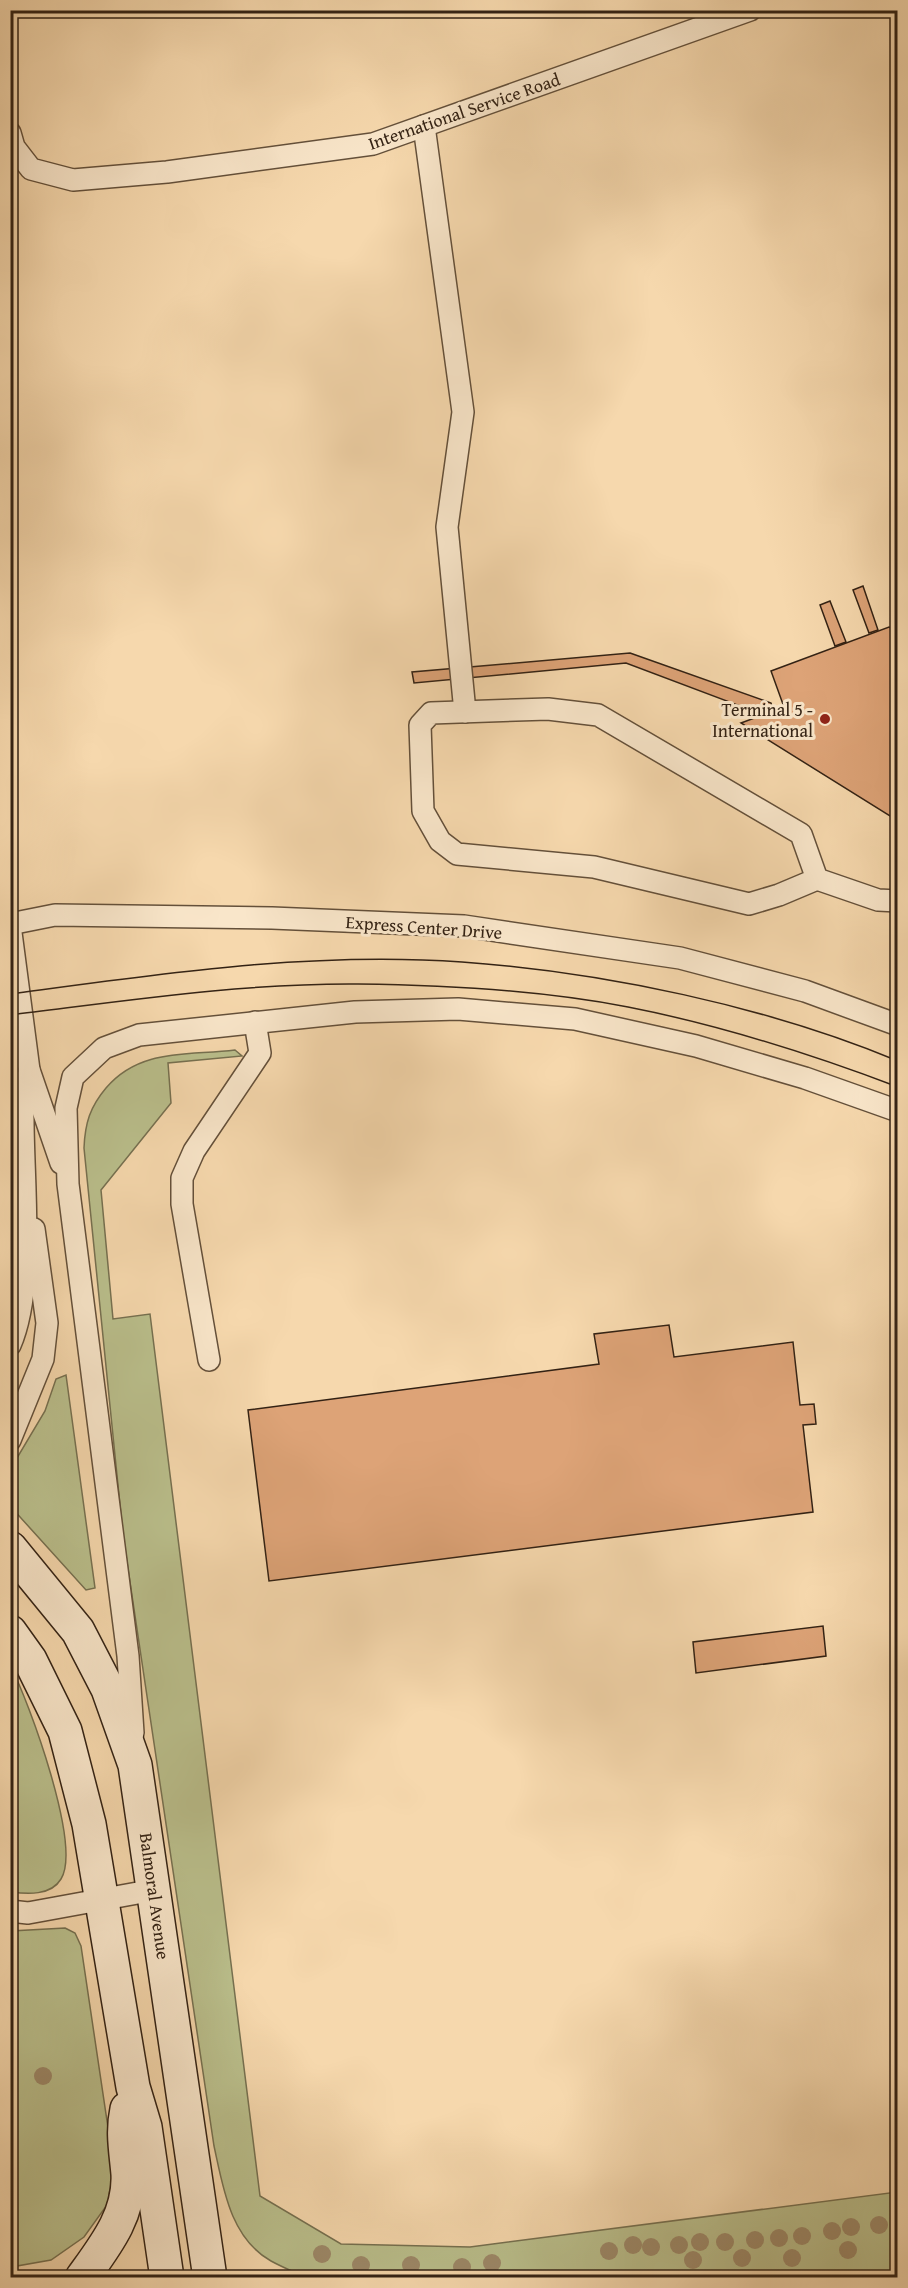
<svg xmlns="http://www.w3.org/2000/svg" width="908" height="2288" font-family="'Gentium Book Plus',serif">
<rect width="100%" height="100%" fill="#f6d8ad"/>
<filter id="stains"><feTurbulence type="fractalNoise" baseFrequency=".00333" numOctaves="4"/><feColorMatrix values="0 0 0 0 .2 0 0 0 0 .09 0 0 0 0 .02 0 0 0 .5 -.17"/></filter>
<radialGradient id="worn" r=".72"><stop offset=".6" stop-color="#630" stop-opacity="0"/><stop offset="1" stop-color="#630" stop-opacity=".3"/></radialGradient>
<g fill="#babf8c" stroke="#767050" stroke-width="1.5">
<path d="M235,1050L242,1056L168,1063L171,1103L101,1190L113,1319L150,1314L260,2196L341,2244L470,2247L897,2192V2277H305C294,2272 282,2267 271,2261C230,2238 223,2187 214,2146L123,1535L84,1148C85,1123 90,1107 106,1088C140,1048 187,1056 235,1050Z"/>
<path d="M66,1375L95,1588L86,1590L11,1507V1468L45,1411L56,1379Z"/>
<path d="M11,1667C29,1702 82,1846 61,1879C51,1896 27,1894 11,1892Z"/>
<path d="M65,1928L75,1933L81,1946L114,2168L107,2205L84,2237L51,2260L11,2267V1931Z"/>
</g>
<g fill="#dda377" stroke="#332214" stroke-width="1.5">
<path d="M863,586L878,630L869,633L853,590Z"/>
<path d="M830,601L846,642L835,646L820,605Z"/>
<path d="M889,627L898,631V813L890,816L741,723L784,707L771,671Z"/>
<path d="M630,653L771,703L774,711L764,715L626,663L414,683L412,672Z"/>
<path d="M669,1325L674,1357L793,1342L800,1405L814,1404L816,1424L803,1425L813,1512L269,1581L248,1410L599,1364L594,1334Z"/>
<path d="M823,1626L826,1656L696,1673L693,1642Z"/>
</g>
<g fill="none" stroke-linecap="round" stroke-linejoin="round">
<defs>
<g id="lane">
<path d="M424,126L463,412L447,527L465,712"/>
<path d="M10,133L14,147L31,169L73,180L167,172L373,144L750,10"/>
<path d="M817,879L801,834L598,715L548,709L431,713L420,725L423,811L440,841L457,854L594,867L749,904L779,895L817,879L878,900L898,901"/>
<path d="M10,924L55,915L272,918L464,926L680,958L805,991L898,1025"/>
<path d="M10,925L29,1070L61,1163"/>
<path d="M10,1345C35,1288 23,1183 23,1120C22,1104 27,1086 29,1070"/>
<path d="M209,1360L182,1204V1178L194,1151L260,1053L255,1022"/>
<path d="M10,1440L43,1359L47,1323L34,1229"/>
<path d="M133,1733L128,1656L68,1184L66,1108L73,1077L104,1048L139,1035L355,1012L458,1009L575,1019L696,1046L805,1078L898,1111"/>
<path d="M10,1911L28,1913L154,1890"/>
</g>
<g id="secondary">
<path d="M10,1548L78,1631L108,1689L135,1765L210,2278"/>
<path d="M10,1632L30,1660L65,1731L89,1824L133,2087L145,2127L167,2278"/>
<path d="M82,2278C105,2246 130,2215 128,2174C126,2151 122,2132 127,2109"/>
</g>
</defs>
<use href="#lane" stroke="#64503a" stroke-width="24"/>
<use href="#secondary" stroke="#332214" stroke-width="36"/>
<use href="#lane" stroke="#f9e6ca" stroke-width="21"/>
<use href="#secondary" stroke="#f9e6ca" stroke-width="33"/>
<g stroke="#332214" stroke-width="1.5">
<path d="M10,994C159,974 311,951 462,962C603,972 766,1006 898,1061"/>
<path d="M10,1015C125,1001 242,983 358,984C448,985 540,990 628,1007C720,1025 811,1054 898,1087"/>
</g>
</g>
<g fill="#9d8969">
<circle cx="43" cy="2076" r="9"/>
<circle cx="879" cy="2225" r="9"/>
<circle cx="851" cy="2227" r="9"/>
<circle cx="832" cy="2231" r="9"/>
<circle cx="802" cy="2236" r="9"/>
<circle cx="779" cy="2238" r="9"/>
<circle cx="755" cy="2240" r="9"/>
<circle cx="700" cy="2242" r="9"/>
<circle cx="725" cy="2242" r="9"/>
<circle cx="633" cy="2245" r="9"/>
<circle cx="679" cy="2245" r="9"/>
<circle cx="651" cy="2247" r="9"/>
<circle cx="848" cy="2250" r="9"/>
<circle cx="609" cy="2251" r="9"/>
<circle cx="322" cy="2254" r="9"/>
<circle cx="742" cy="2258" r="9"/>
<circle cx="792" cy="2258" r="9"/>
<circle cx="693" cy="2260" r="9"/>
<circle cx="492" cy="2263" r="9"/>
<circle cx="361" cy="2265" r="9"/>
<circle cx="411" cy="2265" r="9"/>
<circle cx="462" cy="2267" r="9"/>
</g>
<circle fill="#8f2418" stroke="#f9e6ca" stroke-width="2" cx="825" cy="719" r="6"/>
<g text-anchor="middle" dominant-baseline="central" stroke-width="6" stroke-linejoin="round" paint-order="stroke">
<g font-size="18" fill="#332214" stroke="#f9e6ca">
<text transform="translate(464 111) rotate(-19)">International Service Road</text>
<text transform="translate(424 927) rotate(4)">Express Center Drive</text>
<text transform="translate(155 1896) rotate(82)">Balmoral Avenue</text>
</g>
<g font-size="18" fill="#332214" stroke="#f9e6ca" text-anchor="end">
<text x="813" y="709">Terminal 5 -<tspan x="813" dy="21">International</tspan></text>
</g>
</g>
<rect width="908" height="2288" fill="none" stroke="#f6d8ad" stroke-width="36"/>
<rect x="12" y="12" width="884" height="2264" fill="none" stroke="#332214" stroke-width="3"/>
<rect x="18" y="18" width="872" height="2252" fill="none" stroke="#332214" stroke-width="1.5"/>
<rect width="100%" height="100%" filter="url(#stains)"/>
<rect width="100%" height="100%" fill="url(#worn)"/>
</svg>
